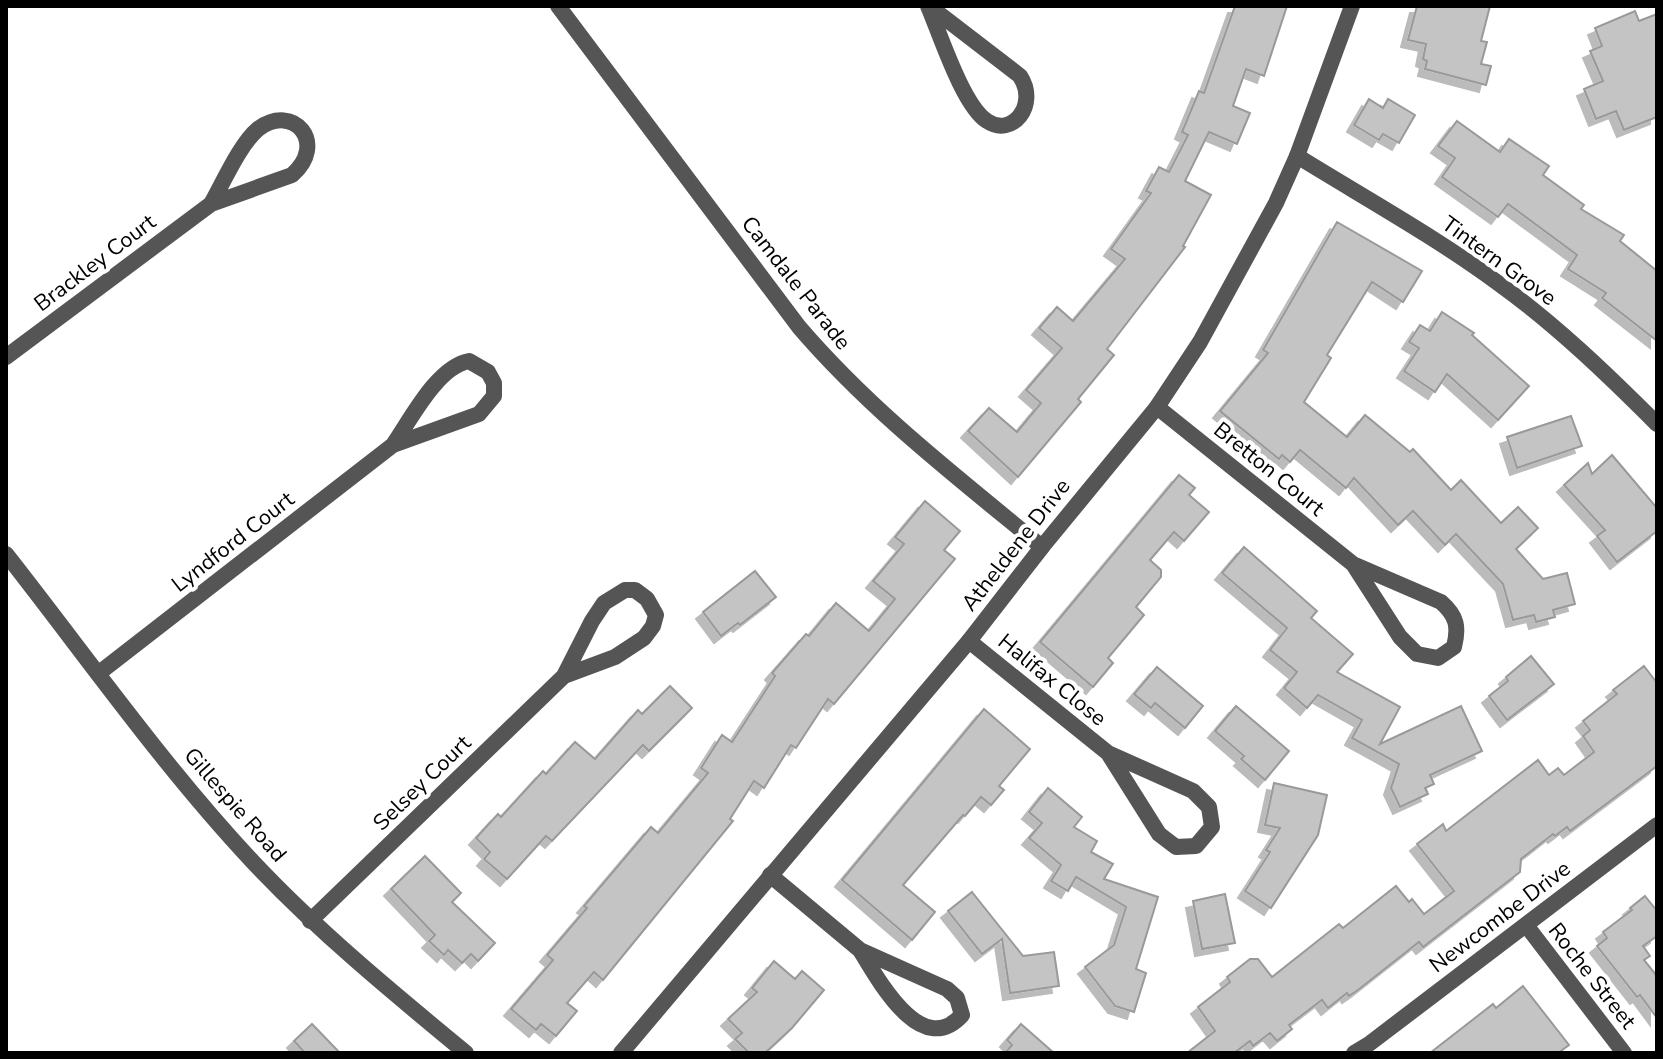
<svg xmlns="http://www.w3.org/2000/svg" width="1663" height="1059" font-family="'Nunito Sans',sans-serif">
<defs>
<filter id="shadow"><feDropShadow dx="-7" dy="7" stdDeviation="0" flood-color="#0004"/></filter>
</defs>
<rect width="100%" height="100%" fill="#fff"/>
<g fill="#c4c4c4" stroke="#999" stroke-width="2" filter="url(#shadow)">
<path d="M1235,6H1287L1264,76L1246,69L1233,106L1250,113L1237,144L1209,132L1185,181L1211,195L1183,246L1185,247L1107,349L1114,355L1078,399L1081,402L1018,477L968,431L989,408L1017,432L1041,403L1026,390L1062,348L1039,328L1057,307L1073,321L1125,259L1111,249L1151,193L1146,191L1159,167L1169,172L1188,135L1182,132L1199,91L1204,93Z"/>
<path d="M1417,6H1490L1481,41L1487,42L1481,64L1491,66L1486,85L1425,69L1427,61L1423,59L1426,44L1408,40Z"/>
<path d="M1635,11L1639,21L1657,14V117L1624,130L1616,111L1596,119L1584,89L1603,81L1590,51L1602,46L1595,28Z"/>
<path d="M1369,99L1383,108L1388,99L1415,115L1399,143L1383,134L1379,140L1354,125Z"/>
<path d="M1457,121L1500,152L1509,139L1549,166L1543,175L1584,205L1581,209L1624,235L1620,241L1657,271V341L1602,298L1606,293L1568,269L1577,255L1508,204L1498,217L1442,177L1455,158L1438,146Z"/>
<path d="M1337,222L1422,271L1403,302L1372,282L1327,355L1331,358L1304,402L1347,437L1365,415L1410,452L1413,449L1451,490L1461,480L1501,523L1518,507L1538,528L1516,549L1543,579L1567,573L1575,604L1553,610L1555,617L1536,622L1534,615L1513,620L1503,584L1456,534L1445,545L1413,511L1398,525L1354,478L1346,488L1300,450L1290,462L1282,455L1279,459L1220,411L1268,353L1263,350Z"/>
<path d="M1442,312L1474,333L1472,335L1529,386L1498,420L1447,374L1435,392L1404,371L1419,348L1409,342L1420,325L1430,331Z"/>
<path d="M1571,416L1582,446L1517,468L1507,437Z"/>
<path d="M1612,455L1657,508V531L1617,562L1597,536L1605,530L1564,485L1588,463L1592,474Z"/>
<path d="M1179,475L1195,488L1189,495L1209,512L1184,541L1174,532L1150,560L1161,570V577L1136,607L1144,615L1108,658L1113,663L1093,687L1040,642Z"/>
<path d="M925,501L960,531L944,550L955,559L834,704L828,699L796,748L791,745L764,788L754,781L730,819L733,821L603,980L594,972L567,1003L577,1011L556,1036L541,1024L536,1030L511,1009L553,960L547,955L587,908L584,906L651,827L658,833L708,773L701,768L722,735L732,742L775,676L772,673L806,634L809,636L836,603L869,631L895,599L873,581L904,544L895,537Z"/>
<path d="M1244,547L1317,611L1311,618L1353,654L1337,672L1400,707L1380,744L1461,706L1482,751L1430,775L1434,784L1425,788L1428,794L1400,807L1391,788L1399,764L1352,738L1362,720L1318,695L1307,708L1284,688L1297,672L1270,650L1287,628L1222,573Z"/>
<path d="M755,571L776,597L740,625L738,623L721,636L703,612Z"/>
<path d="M1531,656L1554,684L1507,720L1489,696L1508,681L1506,677Z"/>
<path d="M1644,666L1657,683V766L1570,831L1567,827L1555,836L1553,834L1521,859L1520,872L1423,947L1419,942L1358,990L1349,996L1347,993L1328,1008L1322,1000L1289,1025L1292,1029L1277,1041L1270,1033L1253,1046L1250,1041L1234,1053H1187L1215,1031L1198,1007L1230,982L1227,977L1250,959H1258L1272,977L1339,924L1343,928L1396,886L1409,902L1412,899L1424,914L1454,891L1417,844L1443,824L1446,831L1538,760L1549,775L1558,768L1564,775L1594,752L1583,736L1590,730L1583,721L1617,694L1613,690Z"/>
<path d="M1157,667L1203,706L1185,728L1155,703L1151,708L1134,694Z"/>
<path d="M670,686L692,708L649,751L643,745L552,841L546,836L507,879L484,859L490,852L476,838L498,814L501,817L543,771L546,774L575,742L595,759L638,710L642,714Z"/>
<path d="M1236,706L1289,751L1265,780L1241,759L1244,756L1215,731Z"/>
<path d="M984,709L1030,749L999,786L1004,790L991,805L981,797L965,816L963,815L903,885L935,912L912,940L842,880Z"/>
<path d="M1274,783L1327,795L1318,835L1271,908L1245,891L1270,852L1266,850L1280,828L1265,825Z"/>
<path d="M1048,788L1082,817L1074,827L1097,841L1091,852L1113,864L1104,879L1158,897L1136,969L1146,973L1134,1012L1115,1006L1085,967L1114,945L1126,907L1076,877L1068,891L1051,881L1061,865L1029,838L1042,823L1029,812Z"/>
<path d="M425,856L461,893L452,902L495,943L478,961L471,954L462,963L448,950L444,955L429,941L435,935L391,889Z"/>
<path d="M972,892L1023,956L1054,952L1059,986L1010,993L1002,939L982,954L948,911Z"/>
<path d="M1225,894L1235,943L1202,949L1193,901Z"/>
<path d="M1645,896L1657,911V936L1643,946L1650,956L1644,960L1657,976V1018L1640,995L1637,997L1597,946L1607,938L1603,932L1632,910L1630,908Z"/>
<path d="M774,961L795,979L802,971L824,990L792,1028L765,1053H749L735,1039L742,1033L728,1019L757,992L752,988Z"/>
<path d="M1523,986L1569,1045L1558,1053H1430L1493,1004L1496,1008Z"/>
<path d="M312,1024L340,1053H305L294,1041Z"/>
<path d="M1021,1024L1054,1053H1005L1012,1045L1007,1040Z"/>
</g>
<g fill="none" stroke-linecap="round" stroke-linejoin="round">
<g stroke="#555" stroke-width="16">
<path d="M558,6L799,327C871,411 957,477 1042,547"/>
<path d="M928,6C940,34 963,106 987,121C1012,138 1039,105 1020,76L929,6"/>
<path d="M1297,156C1365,198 1434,236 1498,283C1555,324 1607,374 1657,424"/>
<path d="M6,357L211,204L292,175C328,144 294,102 258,129C240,144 223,183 211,204"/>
<path d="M1157,407L1353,564L1441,602C1457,616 1459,627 1454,647L1438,658L1417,654L1400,637L1353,564"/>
<path d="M969,641L1108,753L1193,791L1209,807L1212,827L1196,846L1176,847L1159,834L1108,753"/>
<path d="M99,673L393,445L479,414L494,396V383L488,372L469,361C437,367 411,419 393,445"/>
<path d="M770,875L860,950L947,989L957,998L962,1015C922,1059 880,983 860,950"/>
<path d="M310,921L564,676L592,621L604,603L625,590H635L647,599L656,615L653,626L644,638L615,657L564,676"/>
<path d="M1526,925L1624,1053"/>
<path d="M1354,1053L1369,1044L1657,825"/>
</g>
<g stroke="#555" stroke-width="16">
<path d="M6,554C87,657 163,766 253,862C319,932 392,992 466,1053"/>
<path d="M621,1053L969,641L1042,547L1157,407L1200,342L1276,203L1297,156L1352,6"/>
</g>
</g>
<g text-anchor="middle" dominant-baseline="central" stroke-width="8" stroke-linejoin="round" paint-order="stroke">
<g font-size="22" fill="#000" stroke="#fff">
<text transform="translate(1499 261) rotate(36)">Tintern Grove</text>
<text transform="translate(95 263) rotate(-37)">Brackley Court</text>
<text transform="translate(796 283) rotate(52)">Camdale Parade</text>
<text transform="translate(1269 469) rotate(39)">Bretton Court</text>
<text transform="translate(233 542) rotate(-38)">Lyndford Court</text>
<text transform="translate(1016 545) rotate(-52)">Atheldene Drive</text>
<text transform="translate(1052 680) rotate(39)">Halifax Close</text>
<text transform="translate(422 783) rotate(-44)">Selsey Court</text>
<text transform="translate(235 805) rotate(49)">Gillespie Road</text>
<text transform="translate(1500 917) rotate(-37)">Newcombe Drive</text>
<text transform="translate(1592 976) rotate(52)">Roche Street</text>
</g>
</g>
<rect width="1663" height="1059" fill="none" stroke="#000000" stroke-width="16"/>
</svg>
